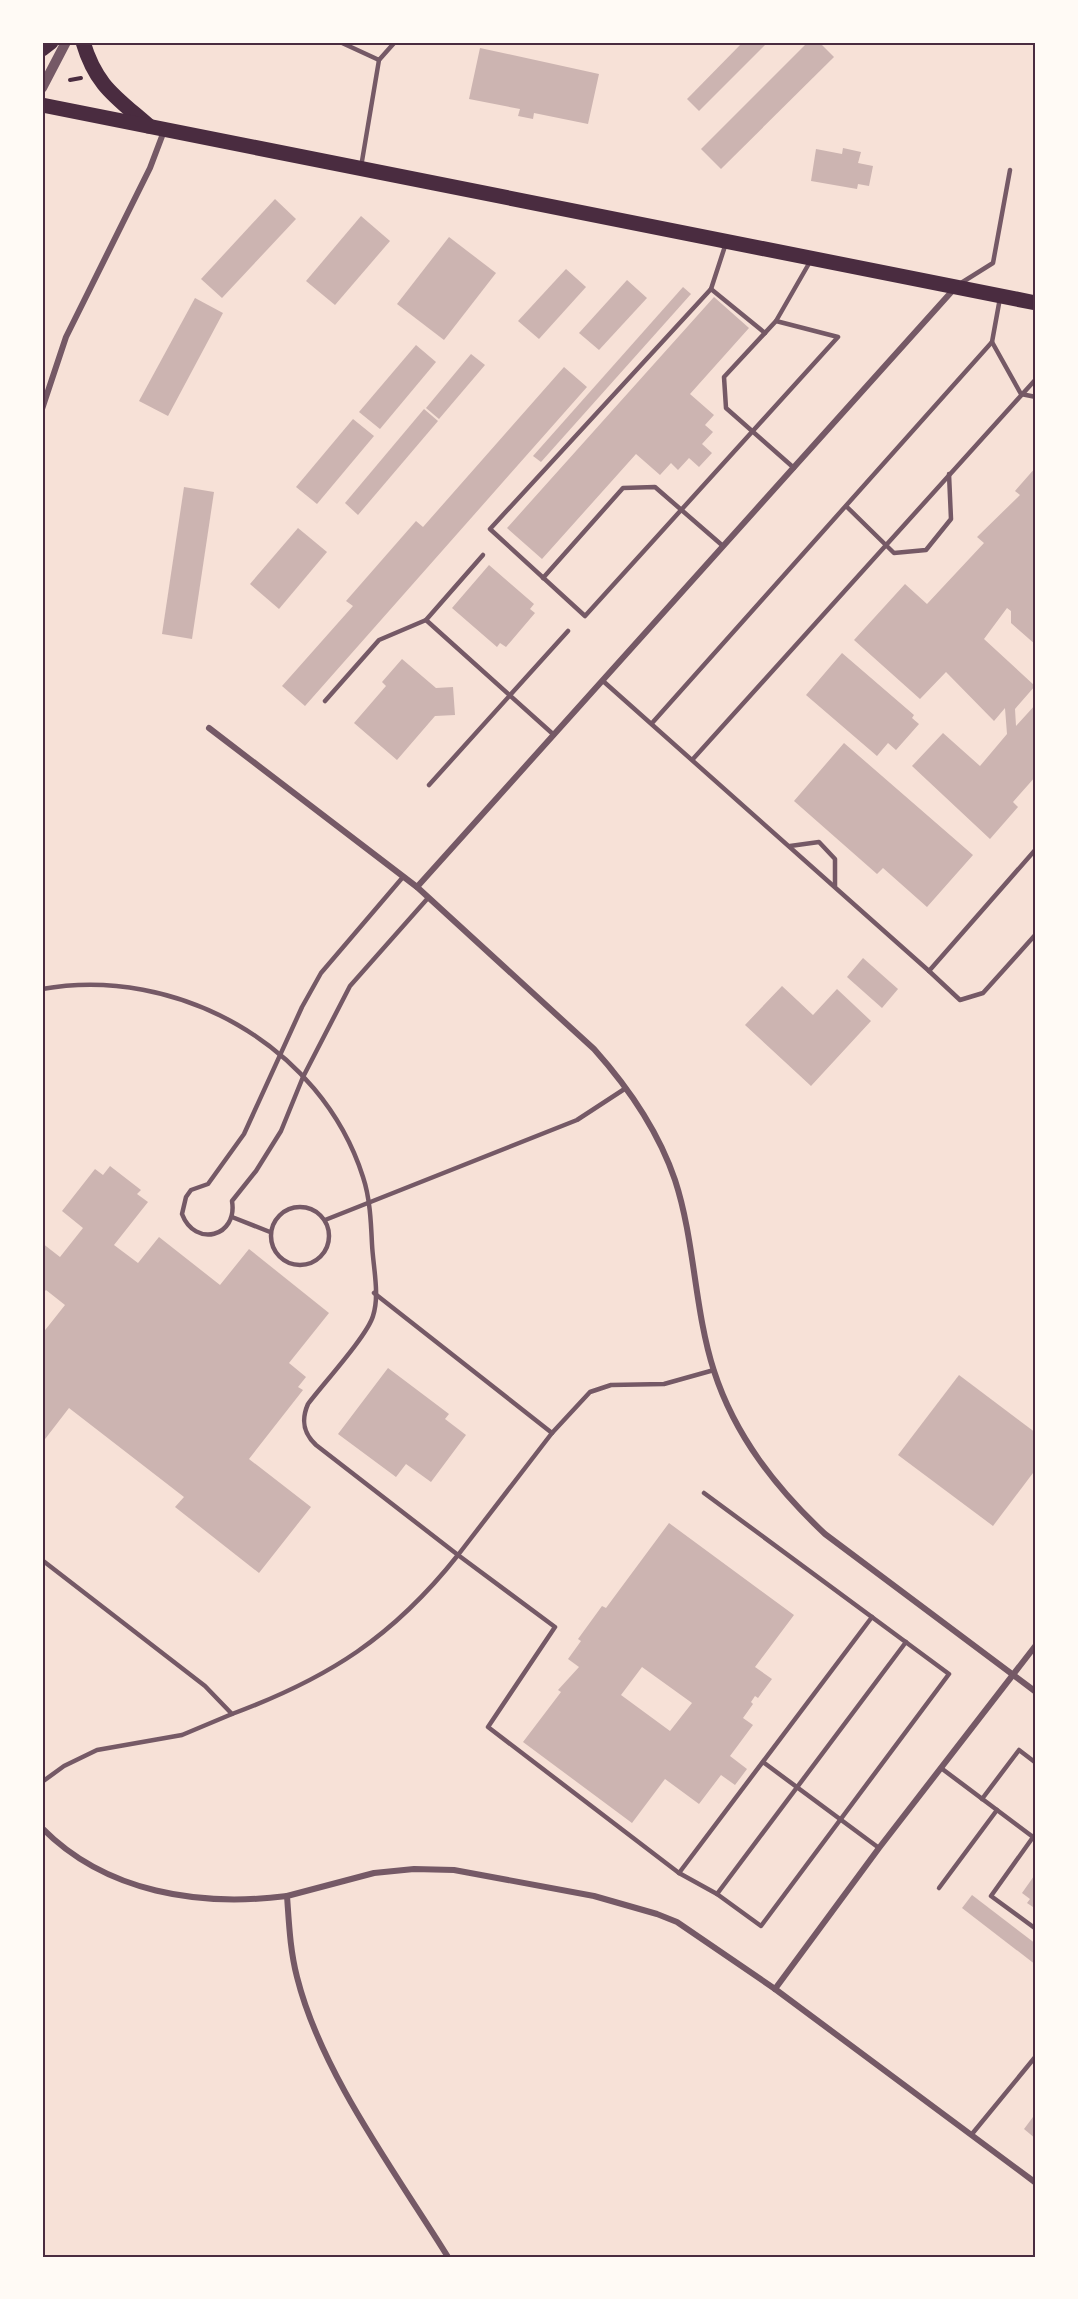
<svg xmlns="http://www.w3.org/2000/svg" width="1078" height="2299" font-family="'Roboto Condensed',sans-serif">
<rect width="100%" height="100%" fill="#f7e1d7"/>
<g fill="#ccb4b1" fill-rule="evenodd">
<path d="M743,42H768L699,111L687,99Z"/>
<path d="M808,42H819L834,57L721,169L701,149Z"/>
<path d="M480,48L599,74L588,124L534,113L533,119L518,116L520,109L469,99Z"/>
<path d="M843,148L861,152L858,163L873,166L869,186L858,184L857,189L811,181L816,149L842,154Z"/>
<path d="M275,199L296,219L222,298L201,279Z"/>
<path d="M361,216L390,241L335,305L306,281Z"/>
<path d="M449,237L496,273L444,340L397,304Z"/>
<path d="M566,269L586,287L539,339L518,321Z"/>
<path d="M627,280L647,298L599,350L579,333Z"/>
<path d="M683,287L691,294L541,462L533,456Z"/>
<path d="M714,297L749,328L690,394L714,415L705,425L713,432L702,444L712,453L699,467L689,458L678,470L671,463L660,475L636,454L542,559L507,528Z"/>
<path d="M195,298L223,313L168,416L139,401Z"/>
<path d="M416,345L436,362L380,429L359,412Z"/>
<path d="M471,354L485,365L439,419L426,408Z"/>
<path d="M564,367L587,387L305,706L282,686L353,606L346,601L416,521L423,527Z"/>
<path d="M424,409L438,421L358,515L345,503Z"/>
<path d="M353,419L374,436L317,504L296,487Z"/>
<path d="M1036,467V645L1011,623V611L1007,608L984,639L1035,686L1015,709L1016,726L1036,704V776L1013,802L1018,807L990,839L912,766L943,733L980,766L1007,734L1005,708L994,721L946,672L920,699L854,640L905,584L927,604L984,543L977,537L1020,495L1015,491Z"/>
<path d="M184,487L214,492L192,639L162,634Z"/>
<path d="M298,528L327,552L279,609L250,584Z"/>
<path d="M489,565L534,604L530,609L535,613L506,647L500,643L497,647L452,608Z"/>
<path d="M842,653L914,715L912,718L919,724L896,750L888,743L877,756L806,695Z"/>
<path d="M402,659L436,688L453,687L455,715L435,716L397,760L354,723L386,686L382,682Z"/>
<path d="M844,743L973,855L927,907L883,868L877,874L794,801Z"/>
<path d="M863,958L898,989L882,1008L847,977Z"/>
<path d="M782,986L813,1015L837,989L871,1021L811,1086L745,1025Z"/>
<path d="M110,1166L141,1190L137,1194L148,1202L114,1245L138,1263L159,1237L220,1285L249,1249L329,1313L289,1363L306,1377L298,1387L303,1390L249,1459L311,1507L259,1573L175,1507L184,1497L69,1408L42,1443V1334L65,1305L46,1290L42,1294V1243L60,1257L83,1228L62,1211L95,1169L103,1175Z"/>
<path d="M388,1368L449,1414L445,1419L466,1435L431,1482L406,1464L396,1477L338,1434Z"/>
<path d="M959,1375L1036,1433V1469L993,1526L898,1455Z"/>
<path d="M669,1523L794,1615L755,1667L772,1679L758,1698L755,1696L751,1702L753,1704L743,1718L753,1725L730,1756L747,1769L735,1785L721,1775L699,1804L665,1779L632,1823L523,1742L561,1692L558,1690L579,1667L568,1659L581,1641L578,1639L602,1606L606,1608ZM642,1667L692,1703L670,1731L621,1695Z"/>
<path d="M1034,1876L1036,1877V1909L1027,1903L1030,1899L1022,1893Z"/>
<path d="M972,1895L1036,1944V1965L962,1908Z"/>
<path d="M1036,2113V2139L1024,2129Z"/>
</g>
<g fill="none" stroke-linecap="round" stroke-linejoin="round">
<path stroke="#4a2c40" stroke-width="4" d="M70,80L81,78"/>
<g stroke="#755966" stroke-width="4.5">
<path d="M340,42L379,60L395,42"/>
<path d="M361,167L379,60"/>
<path d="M726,243L711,289L490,529L585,616L838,337L776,321"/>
<path d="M961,283L993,263L1010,170"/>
<path d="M711,289L765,333"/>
<path d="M992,342L1021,394L1036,397"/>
<path d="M794,468L726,408L724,377L776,321L811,260"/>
<path d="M847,507L894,553L926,550L951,519L949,474"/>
<path d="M543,578L623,488L655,487L723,546"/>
<path d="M426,620L483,555"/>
<path d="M603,681L929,971"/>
<path d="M325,701L379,640L426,620L554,735"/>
<path d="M653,722L992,342L1000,298"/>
<path d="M693,759L1036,379"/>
<path d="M429,785L568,631"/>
<path d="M790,846L819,842L835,859V886"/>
<path d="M1036,849L929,971L960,1000L983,993L1036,934"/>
<path d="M403,877L321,973L302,1007L244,1134L208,1184L191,1190L186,1197L182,1214C195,1248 238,1237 232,1201L256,1171L281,1131L303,1077L350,986L428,898"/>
<path d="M42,989C176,965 321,1045 363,1177C370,1198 371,1222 372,1244C373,1266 380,1295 373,1316C367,1336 323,1384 308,1404C301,1420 303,1433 316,1445L458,1555C393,1637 329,1678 232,1714L205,1686L42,1560"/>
<circle cx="300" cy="1236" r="29"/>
<path d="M232,1217L270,1232"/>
<path d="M325,1220L577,1120L626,1088"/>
<path d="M374,1293L552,1433"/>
<path d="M704,1493L949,1674L761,1926L717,1894L679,1873L488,1727L555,1627L458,1555L552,1433L590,1392L611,1385L664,1384L714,1370"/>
<path d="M763,1762L879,1848"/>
<path d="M941,1768L1033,1837"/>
<path d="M42,1782L64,1766L97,1750L182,1735L232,1714"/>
<path d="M982,1799L1019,1750L1036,1763"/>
<path d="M1036,1833L991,1896L1036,1929"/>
<path d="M679,1873L872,1617"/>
<path d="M939,1888L997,1810"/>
<path d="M717,1894L906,1642"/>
<path d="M972,2134L1036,2056"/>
</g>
<g stroke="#755966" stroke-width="6">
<path d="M42,409L66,337L150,168L164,131"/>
<path d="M209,728L417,887L594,1049C628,1087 658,1130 675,1180C695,1241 694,1309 714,1371C735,1436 776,1488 825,1534L1036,1692"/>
<path d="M417,887L954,289"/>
<path d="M42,1828C106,1893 200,1907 287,1896"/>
<path d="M775,1989L879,1848L1036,1645"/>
<path d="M448,2257C396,2173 321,2073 297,1977C290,1950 289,1923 287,1896L374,1873L414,1869L454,1870L594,1896L657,1914L677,1922L775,1989L1036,2183"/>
</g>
<path stroke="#755966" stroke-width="10" d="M42,88L66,42"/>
<g stroke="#4a2c40" stroke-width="15">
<path d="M83,42C96,86 116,97 149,126"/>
<path d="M42,49L51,42"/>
<path d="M42,105L1036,303"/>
</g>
</g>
<rect width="1078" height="2299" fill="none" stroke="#fffaf5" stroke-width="87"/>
<rect x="44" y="44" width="990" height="2212" fill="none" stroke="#4a2c40" stroke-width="2"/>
</svg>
